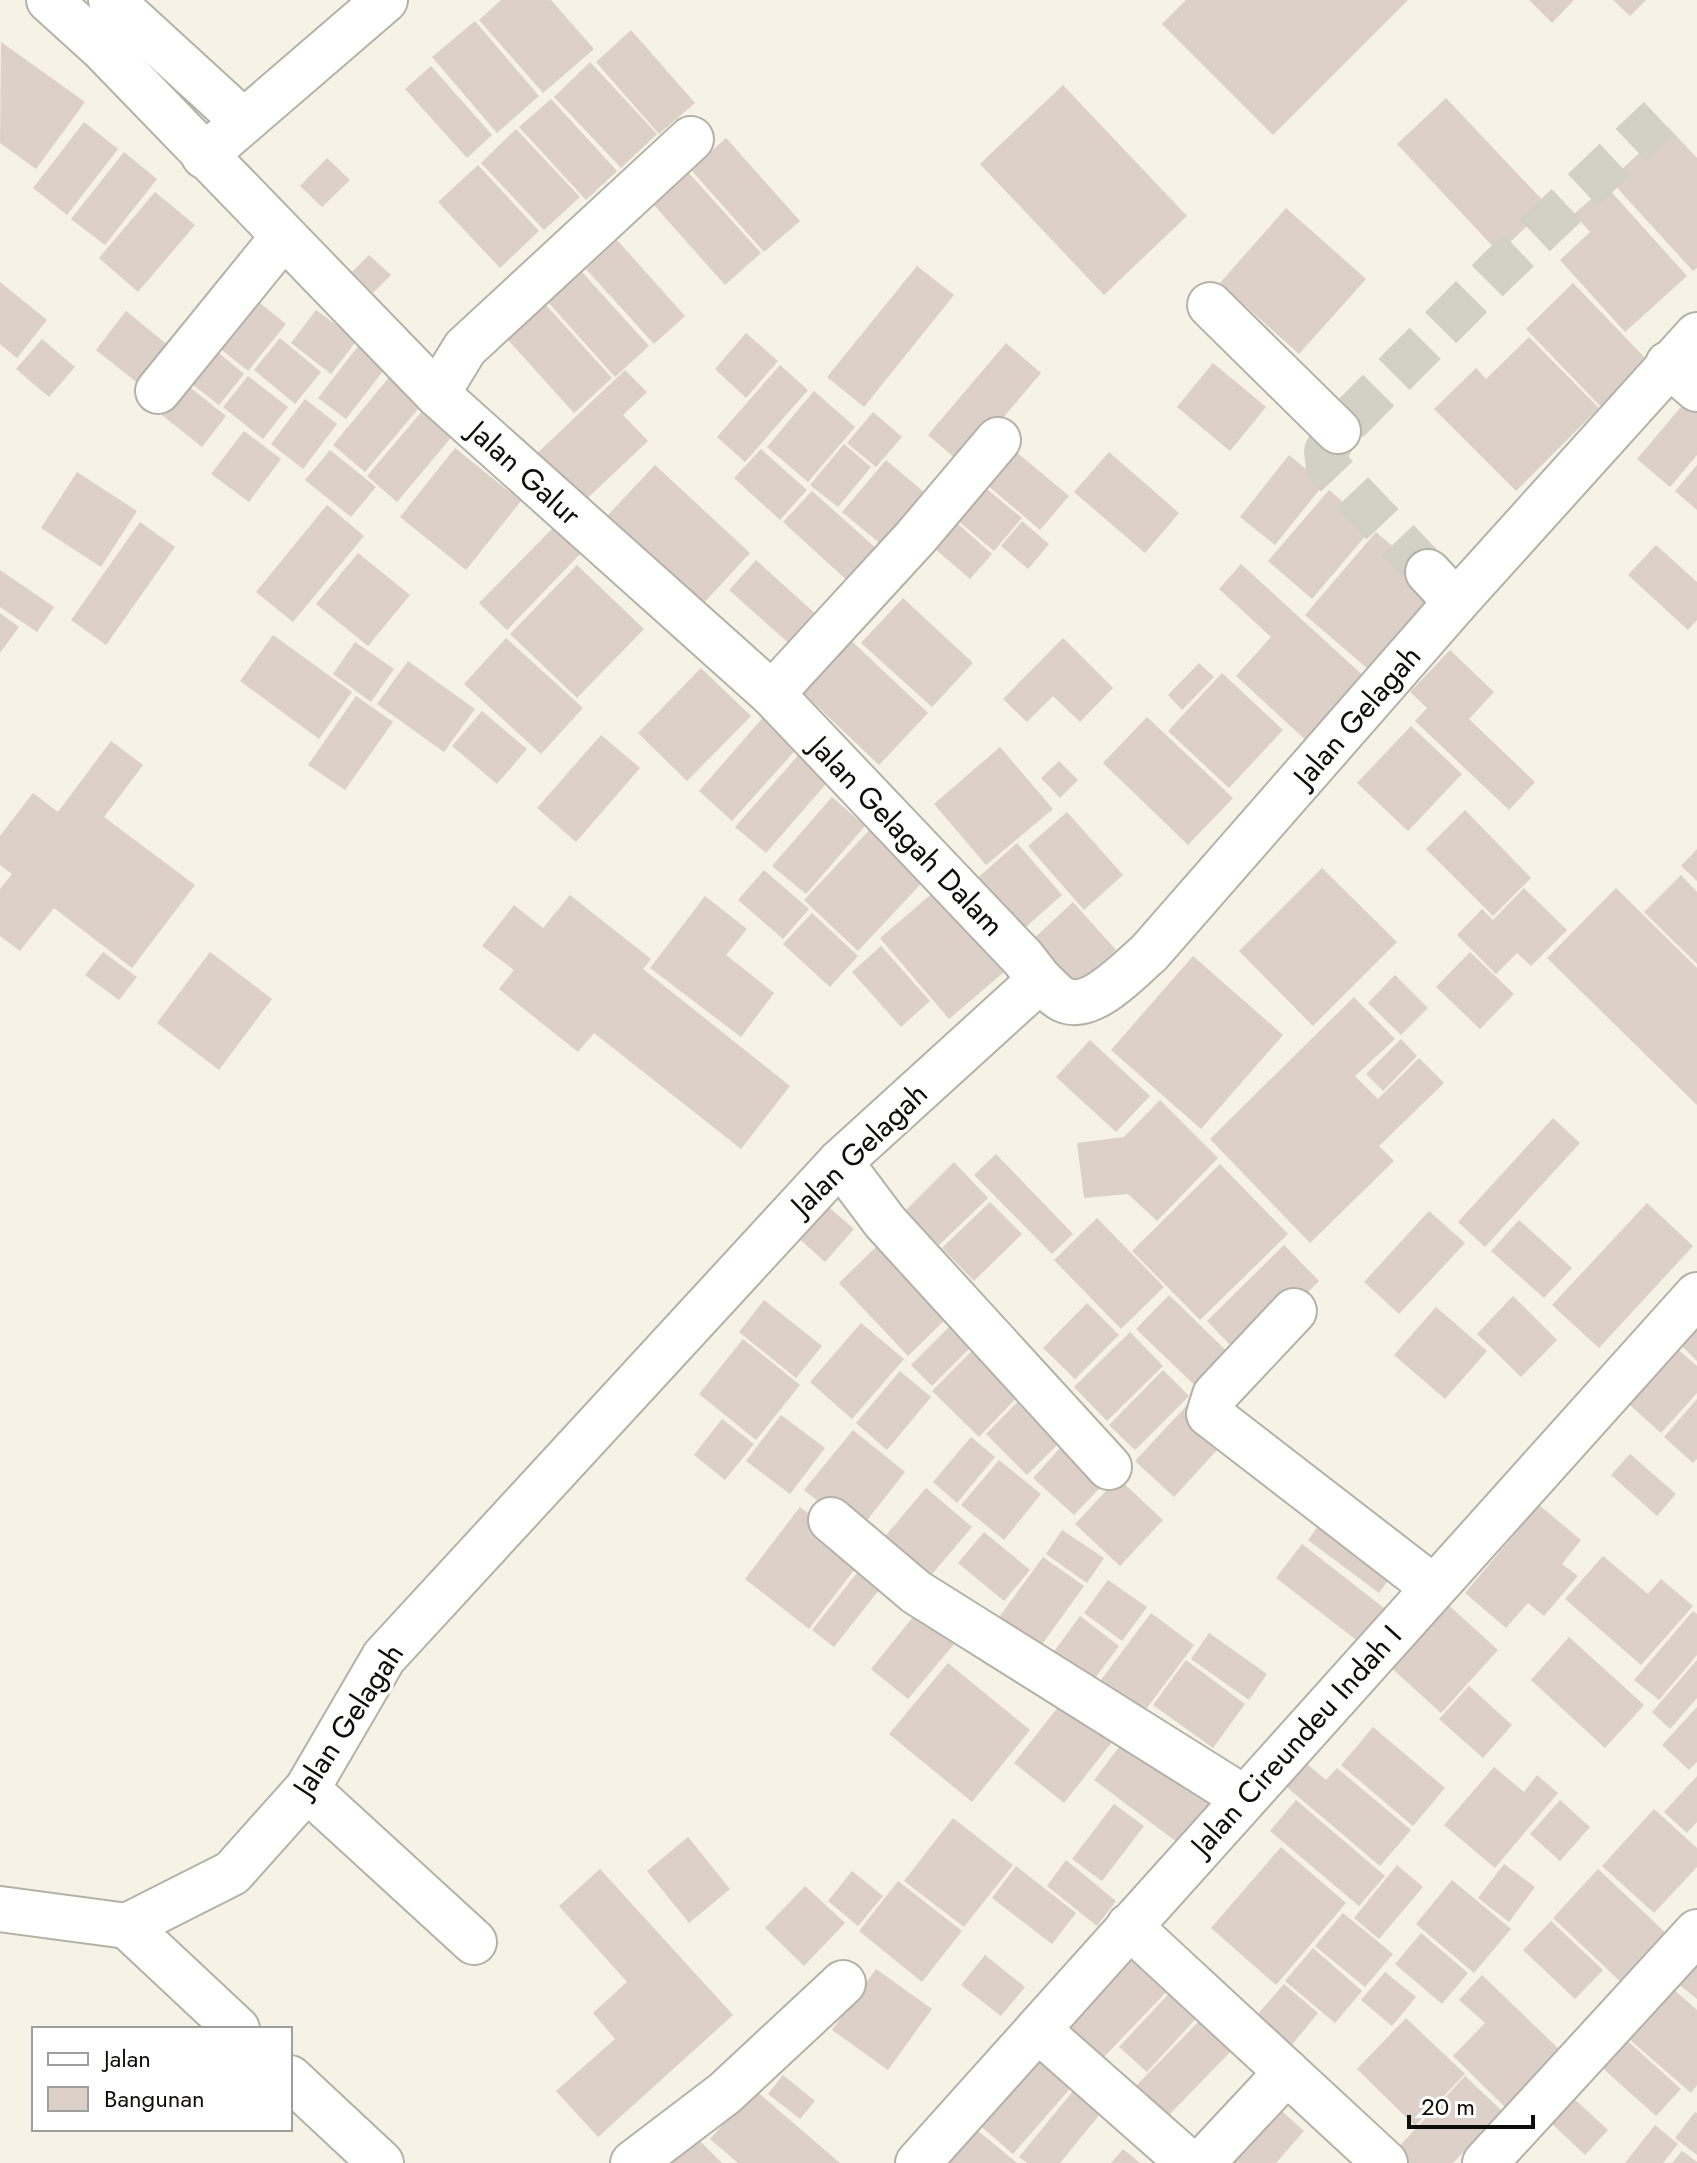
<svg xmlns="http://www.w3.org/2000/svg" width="1697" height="2163" font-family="Jost,sans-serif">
<rect width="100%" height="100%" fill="#f6f3e6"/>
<g fill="#dcd0c9">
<path d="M501,0H551L594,49L543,93L479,20Z"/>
<path d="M1186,0H1408L1273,135L1162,24Z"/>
<path d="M1529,0H1574L1552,23Z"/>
<path d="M1613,0H1646L1630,16Z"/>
<path d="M475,21L539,96L497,133L432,57Z"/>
<path d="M631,30L695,103L659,134L596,62Z"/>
<path d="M1,42L85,102L36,169L0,143Z"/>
<path d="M590,62L657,134L621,168L554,97Z"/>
<path d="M431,66L492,135L467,158L405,89Z"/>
<path d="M1063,85L1187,216L1104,295L980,164Z"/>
<path d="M1446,98L1548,206L1499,253L1397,144Z"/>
<path d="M551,99L617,171L586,200L519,127Z"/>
<path d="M84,122L118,149L67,215L33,188Z"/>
<path d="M1668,127L1697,158V268L1693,271L1610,180Z"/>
<path d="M516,129L580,197L544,230L481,163Z"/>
<path d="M726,138L800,221L764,252L691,170Z"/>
<path d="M124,152L157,179L105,245L71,219Z"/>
<path d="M327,158L350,180L322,207L300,186Z"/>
<path d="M478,165L539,231L500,268L438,202Z"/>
<path d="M688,172L761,253L725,285L653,204Z"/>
<path d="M1606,186L1687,276L1625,332L1560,260L1590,232L1574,214Z"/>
<path d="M155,192L195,225L138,292L99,258Z"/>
<path d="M1286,208L1366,279L1299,354L1220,283Z"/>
<path d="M617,240L685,316L654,344L586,269Z"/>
<path d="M369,255L391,275L373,293L352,272Z"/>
<path d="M917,266L954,295L864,407L827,377Z"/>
<path d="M581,271L649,346L615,377L548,302Z"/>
<path d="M0,282L47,320L17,358L0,344Z"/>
<path d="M1573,283L1649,362L1602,408L1526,329Z"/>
<path d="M245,291L286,324L248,371L207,338Z"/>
<path d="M546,305L612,378L574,413L507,339Z"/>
<path d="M316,310L357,340L331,374L291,343Z"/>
<path d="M126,311L174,350L144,388L96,350Z"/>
<path d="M746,333L778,361L746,398L715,369Z"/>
<path d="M1529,337L1599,408L1516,491L1434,409L1476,368L1486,379Z"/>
<path d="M280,338L321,372L295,404L254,370Z"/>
<path d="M42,339L75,367L49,397L16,369Z"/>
<path d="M362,341L390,362L346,419L318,398Z"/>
<path d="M1006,343L1041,373L963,465L928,435Z"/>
<path d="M208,344L244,374L219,405L183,377Z"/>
<path d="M1213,363L1266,407L1230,451L1177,407Z"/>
<path d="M780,365L808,390L745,462L717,437Z"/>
<path d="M625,370L647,392L623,415L648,441L575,510L529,461Z"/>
<path d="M391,375L423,403L365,472L333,445Z"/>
<path d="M248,376L288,407L263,439L223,407Z"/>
<path d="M182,381L226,416L202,447L158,412Z"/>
<path d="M814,391L855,427L808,482L767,447Z"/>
<path d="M1691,395L1697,400V455L1670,487L1637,459Z"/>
<path d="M305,399L337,424L303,469L271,444Z"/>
<path d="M424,409L454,434L397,502L367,476Z"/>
<path d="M873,412L902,437L876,467L847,443Z"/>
<path d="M244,431L281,459L249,502L211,474Z"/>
<path d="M844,444L871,467L838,507L810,485Z"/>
<path d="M1008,445L1069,496L1040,530L980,479Z"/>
<path d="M455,448L521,501L466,570L400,517Z"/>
<path d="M761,449L807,490L780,520L734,478Z"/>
<path d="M330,450L376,487L351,517L305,480Z"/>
<path d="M1109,452L1179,513L1145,553L1074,492Z"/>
<path d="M1289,455L1324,484L1275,545L1240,517Z"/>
<path d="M886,460L931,498L888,550L842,512Z"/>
<path d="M655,465L750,553L689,619L594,530Z"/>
<path d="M1697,465V510L1675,491Z"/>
<path d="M77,472L137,511L101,567L41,528Z"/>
<path d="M977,481L1022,518L994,551L950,514Z"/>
<path d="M1329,490L1373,527L1312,599L1268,561Z"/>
<path d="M812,491L879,551L850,583L783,522Z"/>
<path d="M327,505L364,536L293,622L256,592Z"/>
<path d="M948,515L992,554L970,579L926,541Z"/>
<path d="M1022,521L1049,544L1028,569L1001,546Z"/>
<path d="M140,522L175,547L106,645L71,620Z"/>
<path d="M554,527L581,553L507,630L479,603Z"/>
<path d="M1376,532L1446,592L1375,675L1305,615Z"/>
<path d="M1656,545L1697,582V620L1688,630L1628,575Z"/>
<path d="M358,553L410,595L368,646L316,604Z"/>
<path d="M756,560L819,617L793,647L729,590Z"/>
<path d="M1241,564L1368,680L1310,744L1236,676L1271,637L1219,589Z"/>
<path d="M577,565L644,629L577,698L510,634Z"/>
<path d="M0,570L54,607L37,632L0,607Z"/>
<path d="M903,598L973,663L932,707L861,643Z"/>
<path d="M0,613L19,627L0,653Z"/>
<path d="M842,632L928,713L879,765L794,684Z"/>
<path d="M273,635L352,692L319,739L240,681Z"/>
<path d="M506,638L583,708L541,754L464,684Z"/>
<path d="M1063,638L1113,688L1080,722L1053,696L1027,722L1003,699Z"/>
<path d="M355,642L394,669L371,702L333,674Z"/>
<path d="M1450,650L1494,692L1469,719L1535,782L1509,810L1415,721L1427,708L1410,692Z"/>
<path d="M408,661L475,709L444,752L377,704Z"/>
<path d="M1199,663L1214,677L1182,710L1168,695Z"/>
<path d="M701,668L751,716L687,781L638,733Z"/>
<path d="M1222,673L1283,730L1229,788L1168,731Z"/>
<path d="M356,696L393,722L345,790L308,765Z"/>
<path d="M482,711L527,749L497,784L452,746Z"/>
<path d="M766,714L800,745L732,821L699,791Z"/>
<path d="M1147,717L1233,798L1188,845L1103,763Z"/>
<path d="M1411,726L1462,774L1408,831L1357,783Z"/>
<path d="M601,735L640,768L576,842L537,808Z"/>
<path d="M111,741L143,765L104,817L195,885L132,968L54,908L20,951L0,936V889L12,874L0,865V836L33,793L58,812Z"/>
<path d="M1000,747L1053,809L986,865L934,804Z"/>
<path d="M802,751L832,777L766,853L735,827Z"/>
<path d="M1059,761L1078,780L1060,798L1041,778Z"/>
<path d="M832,797L865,826L806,894L772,866Z"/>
<path d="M1465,810L1531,878L1493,916L1426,849Z"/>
<path d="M1067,812L1123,875L1084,910L1028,846Z"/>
<path d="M876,823L930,874L858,951L804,900Z"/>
<path d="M1017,843L1062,895L1018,934L973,882Z"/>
<path d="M1697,849V881L1681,866Z"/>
<path d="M1322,868L1397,942L1313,1026L1239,951Z"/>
<path d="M764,870L809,909L783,939L738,900Z"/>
<path d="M1681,875L1697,892V964L1644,912Z"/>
<path d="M942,885L1011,966L949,1019L880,938Z"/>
<path d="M1524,888L1567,930L1531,966L1517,953L1496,974L1457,935L1482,909L1493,920Z"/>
<path d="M1616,888L1697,968V1105L1547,958Z"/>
<path d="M570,895L651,959L643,969L790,1086L741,1149L594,1033L578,1052L499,989L514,970L482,946L514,905L543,928Z"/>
<path d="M705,896L747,929L726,955L774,993L741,1037L650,968Z"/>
<path d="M1073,902L1116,950L1073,990L1029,943Z"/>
<path d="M812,913L858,956L830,987L783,944Z"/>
<path d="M881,946L930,1001L901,1027L852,972Z"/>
<path d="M103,952L137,977L119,1000L85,975Z"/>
<path d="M210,952L272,999L219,1070L157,1023Z"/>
<path d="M1470,952L1514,994L1480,1029L1436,987Z"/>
<path d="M1193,956L1283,1035L1201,1129L1111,1050Z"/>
<path d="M1395,975L1428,1008L1401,1035L1368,1003Z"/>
<path d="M1354,997L1395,1039L1355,1076L1378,1099L1419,1058L1444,1083L1379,1146L1394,1161L1310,1243L1210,1139Z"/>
<path d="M1401,1039L1417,1056L1383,1091L1366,1074Z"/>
<path d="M1090,1040L1150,1096L1116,1132L1056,1077Z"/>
<path d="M1160,1100L1218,1158L1157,1221L1128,1194L1084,1198L1077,1143L1124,1137Z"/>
<path d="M1553,1118L1580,1143L1485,1247L1458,1222Z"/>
<path d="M996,1154L1073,1234L1052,1254L974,1175Z"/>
<path d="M954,1162L988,1198L939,1245L906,1210Z"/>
<path d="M1220,1164L1288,1234L1200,1320L1132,1251Z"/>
<path d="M823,1202L854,1229L825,1262L794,1234Z"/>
<path d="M990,1202L1022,1234L974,1281L942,1248Z"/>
<path d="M1647,1203L1693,1246L1599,1348L1552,1305Z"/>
<path d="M1429,1211L1465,1243L1399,1314L1364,1282Z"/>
<path d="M1097,1218L1164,1287L1121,1329L1054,1260Z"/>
<path d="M1519,1220L1572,1268L1544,1298L1491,1251Z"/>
<path d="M882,1241L952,1313L908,1356L839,1283Z"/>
<path d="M1284,1245L1319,1281L1243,1358L1207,1321Z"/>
<path d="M1169,1295L1239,1363L1207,1397L1136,1329Z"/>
<path d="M1513,1296L1557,1340L1521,1377L1477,1334Z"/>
<path d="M764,1300L822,1346L796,1378L739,1332Z"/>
<path d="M1087,1303L1119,1335L1075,1379L1043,1348Z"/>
<path d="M1436,1307L1487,1351L1445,1399L1394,1355Z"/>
<path d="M1697,1313V1361L1673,1337Z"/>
<path d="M959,1317L979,1339L932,1386L911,1365Z"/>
<path d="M861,1323L904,1359L852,1419L810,1382Z"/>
<path d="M1130,1332L1163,1366L1107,1421L1074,1387Z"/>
<path d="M743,1339L800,1385L756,1440L699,1394Z"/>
<path d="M1669,1342L1697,1366V1393L1661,1433L1620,1396Z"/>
<path d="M979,1344L1025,1389L979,1437L932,1391Z"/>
<path d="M1163,1370L1189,1396L1135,1450L1109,1425Z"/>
<path d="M900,1371L931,1397L887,1450L856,1423Z"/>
<path d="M1025,1394L1067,1435L1027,1475L986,1434Z"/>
<path d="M1697,1399V1459L1693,1463L1664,1437Z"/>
<path d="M1190,1402L1228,1438L1174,1497L1135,1461Z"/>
<path d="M781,1415L825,1448L790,1494L746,1461Z"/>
<path d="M722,1419L754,1444L725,1480L694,1455Z"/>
<path d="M853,1430L905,1472L857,1533L804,1490Z"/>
<path d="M971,1437L995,1457L957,1503L933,1482Z"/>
<path d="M1069,1438L1111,1476L1074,1515L1033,1478Z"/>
<path d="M1630,1454L1676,1494L1657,1516L1611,1475Z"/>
<path d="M999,1460L1041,1494L1004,1540L961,1505Z"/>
<path d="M1118,1478L1163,1520L1120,1566L1075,1524Z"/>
<path d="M926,1488L972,1527L922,1586L876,1547Z"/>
<path d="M1539,1505L1581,1540L1562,1564L1578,1576L1544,1616L1528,1603L1506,1628L1465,1593Z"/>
<path d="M800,1507L864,1557L809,1629L745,1579Z"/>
<path d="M1325,1517L1396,1570L1379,1593L1308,1540Z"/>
<path d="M1062,1530L1104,1558L1087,1583L1046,1554Z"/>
<path d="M984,1532L1030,1570L1004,1601L958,1563Z"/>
<path d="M1302,1544L1384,1608L1359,1642L1276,1578Z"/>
<path d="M1603,1556L1648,1594L1661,1579L1693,1606L1641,1665L1565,1599Z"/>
<path d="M1043,1557L1084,1586L1033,1657L992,1627Z"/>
<path d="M868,1559L890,1576L834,1647L812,1630Z"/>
<path d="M1108,1580L1147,1607L1122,1641L1084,1613Z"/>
<path d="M1443,1600L1498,1650L1441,1713L1386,1663Z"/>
<path d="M1693,1611L1697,1614V1655L1659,1700L1634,1680Z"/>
<path d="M917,1612L955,1643L908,1699L871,1669Z"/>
<path d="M1151,1613L1194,1645L1138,1720L1095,1688Z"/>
<path d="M1080,1616L1119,1646L1086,1690L1047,1661Z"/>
<path d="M1209,1633L1267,1674L1249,1700L1191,1659Z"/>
<path d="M1569,1637L1644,1705L1605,1748L1531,1680Z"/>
<path d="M1186,1660L1245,1704L1213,1748L1153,1705Z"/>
<path d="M1697,1660V1698L1670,1729L1652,1712Z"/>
<path d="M948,1663L1030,1730L972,1802L889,1734Z"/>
<path d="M1469,1686L1512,1725L1483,1758L1439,1719Z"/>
<path d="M1066,1697L1116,1737L1064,1803L1014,1763Z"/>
<path d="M1697,1707V1762L1689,1770L1662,1745Z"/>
<path d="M1373,1727L1445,1788L1413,1826L1341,1765Z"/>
<path d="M1129,1734L1220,1802L1185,1848L1094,1780Z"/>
<path d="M1301,1759L1326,1780L1337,1768L1411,1830L1380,1866L1282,1783Z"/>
<path d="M1494,1767L1524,1792L1537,1775L1558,1793L1495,1868L1444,1825Z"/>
<path d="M1697,1776V1822L1687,1833L1664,1812Z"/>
<path d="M1296,1800L1385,1876L1359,1906L1270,1831Z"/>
<path d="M1560,1800L1590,1827L1560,1861L1530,1834Z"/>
<path d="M1114,1804L1144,1826L1102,1881L1072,1859Z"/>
<path d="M1654,1809L1697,1848V1867L1654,1913L1602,1866Z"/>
<path d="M953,1818L1013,1865L964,1927L904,1881Z"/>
<path d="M688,1837L730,1889L689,1923L647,1871Z"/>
<path d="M1281,1847L1346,1903L1276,1985L1211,1928Z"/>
<path d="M1066,1860L1116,1901L1097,1926L1047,1886Z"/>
<path d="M1504,1864L1535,1887L1509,1922L1478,1898Z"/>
<path d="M1397,1865L1423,1887L1379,1939L1354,1918Z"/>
<path d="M1016,1866L1076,1913L1052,1944L992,1898Z"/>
<path d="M600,1869L733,2015L598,2137L556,2091L615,2039L593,2013L627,1982L559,1906Z"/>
<path d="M1598,1869L1668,1935L1623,1984L1553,1918Z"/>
<path d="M852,1871L883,1896L858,1926L828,1901Z"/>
<path d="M1452,1880L1511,1929L1474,1973L1416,1924Z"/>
<path d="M898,1881L962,1931L922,1982L859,1931Z"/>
<path d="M805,1886L845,1923L804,1966L765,1928Z"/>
<path d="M1343,1913L1393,1954L1365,1987L1315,1946Z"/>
<path d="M1551,1921L1603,1970L1575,1999L1523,1950Z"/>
<path d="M1421,1933L1468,1973L1442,2004L1395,1964Z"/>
<path d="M1135,1946L1174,1984L1102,2059L1062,2022Z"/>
<path d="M1313,1948L1362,1991L1335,2023L1285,1981Z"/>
<path d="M985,1955L1025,1987L1001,2016L961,1985Z"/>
<path d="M1697,1959V1999L1677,1983Z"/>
<path d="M876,1969L932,2009L888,2070L832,2030Z"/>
<path d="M1385,1972L1416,1997L1392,2026L1361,2000Z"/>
<path d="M1482,1975L1560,2050L1505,2107L1453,2056L1485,2023L1459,2000Z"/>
<path d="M1284,1984L1318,2013L1286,2052L1251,2022Z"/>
<path d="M1175,1987L1202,2012L1147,2072L1119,2047Z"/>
<path d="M1672,1988L1697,2010V2085L1691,2093L1628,2038Z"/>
<path d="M1206,2014L1237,2045L1166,2118L1135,2087Z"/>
<path d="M1406,2018L1465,2074L1415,2126L1357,2069Z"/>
<path d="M1623,2037L1681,2089L1656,2116L1598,2064Z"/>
<path d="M1038,2052L1075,2083L1013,2154L977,2123Z"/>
<path d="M783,2075L815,2101L800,2119L768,2094Z"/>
<path d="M1465,2076L1502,2111L1453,2163H1404L1393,2153Z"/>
<path d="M1078,2085L1105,2108L1060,2163H1027L1019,2157Z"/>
<path d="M754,2089L840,2163H738L710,2139Z"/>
<path d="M1569,2094L1608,2130L1585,2155L1547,2119Z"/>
<path d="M1275,2105L1304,2131L1276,2163H1225Z"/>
<path d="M1695,2112L1697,2113V2155L1675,2138Z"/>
<path d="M966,2121L1017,2163H931Z"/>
<path d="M1655,2125L1678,2144L1663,2163H1625Z"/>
<path d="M697,2138L722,2163H672Z"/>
<path d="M1123,2149L1140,2163H1111Z"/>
<path d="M1682,2151L1697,2162V2163H1672Z"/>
</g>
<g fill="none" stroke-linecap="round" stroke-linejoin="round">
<path stroke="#d3d0c5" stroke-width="44" stroke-dasharray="44 22" stroke-linecap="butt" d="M1428,572L1328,467L1326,451L1338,431L1498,270L1659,118"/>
<defs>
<g id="minor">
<path d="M49,0L103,49L437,394L772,694L1023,958L1040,980"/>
<path d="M111,0L242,120"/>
<path d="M204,156L385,0"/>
<path d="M1210,305L1338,431"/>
<path d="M1668,364L1697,389"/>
<path d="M158,391L283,237"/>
<path d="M437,394L465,348L691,139"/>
<path d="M1428,572L1456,602"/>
<path d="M772,694L916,537L998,440"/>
<path d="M840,1162L885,1222L1109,1467"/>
<path d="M1294,1311L1215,1395L1209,1414L1433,1587"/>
<path d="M831,1520L916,1592L1244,1798"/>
<path d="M307,1789L474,1942"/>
<path d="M0,1909L127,1926L232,1873L307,1789L384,1657L840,1162L1040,980C1047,986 1056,997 1064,1000C1092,1012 1130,969 1149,953L1456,602L1697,335"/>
<path d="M127,1926L237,2029"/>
<path d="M1129,1926L1385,2163"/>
<path d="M1053,2043L1189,2163"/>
<path d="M290,2078L381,2163"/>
<path d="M633,2163L725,2093L843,1983"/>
<path d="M918,2163L1697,1295"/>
<path d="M1202,2163L1287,2072"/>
<path d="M1485,2163L1697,1932"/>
</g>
</defs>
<use href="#minor" stroke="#b4b1a5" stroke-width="48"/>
<use href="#minor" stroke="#fff" stroke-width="44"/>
</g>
<g text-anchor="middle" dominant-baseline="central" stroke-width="7" stroke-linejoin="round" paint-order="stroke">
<g font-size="30" fill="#0e0d09" stroke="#fff">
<text transform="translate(525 473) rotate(42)">Jalan Galur</text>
<text transform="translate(1357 716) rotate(-49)">Jalan Gelagah</text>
<text transform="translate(907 836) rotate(46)">Jalan Gelagah Dalam</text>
<text transform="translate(859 1149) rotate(-44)">Jalan Gelagah</text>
<text transform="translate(348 1720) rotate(-57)">Jalan Gelagah</text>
<text transform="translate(1296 1740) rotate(-48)">Jalan Cireundeu Indah I</text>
</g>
</g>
<rect x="32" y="2027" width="260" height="104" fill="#ffffff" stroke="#9f9e9d" stroke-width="2"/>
<rect x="48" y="2053" width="40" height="12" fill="#ffffff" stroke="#9f9e9d" stroke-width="2"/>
<text x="104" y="2067" font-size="24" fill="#0e0d09">Jalan</text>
<rect x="48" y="2087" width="40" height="24" fill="#dcd0c9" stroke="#9f9e9d" stroke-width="2"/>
<text x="104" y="2107" font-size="24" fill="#0e0d09">Bangunan</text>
<path d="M1409 2115v12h124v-12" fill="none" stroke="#0e0d09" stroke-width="4"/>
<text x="1421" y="2115" font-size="24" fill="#0e0d09" stroke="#ffffff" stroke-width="6" paint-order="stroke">20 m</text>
</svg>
